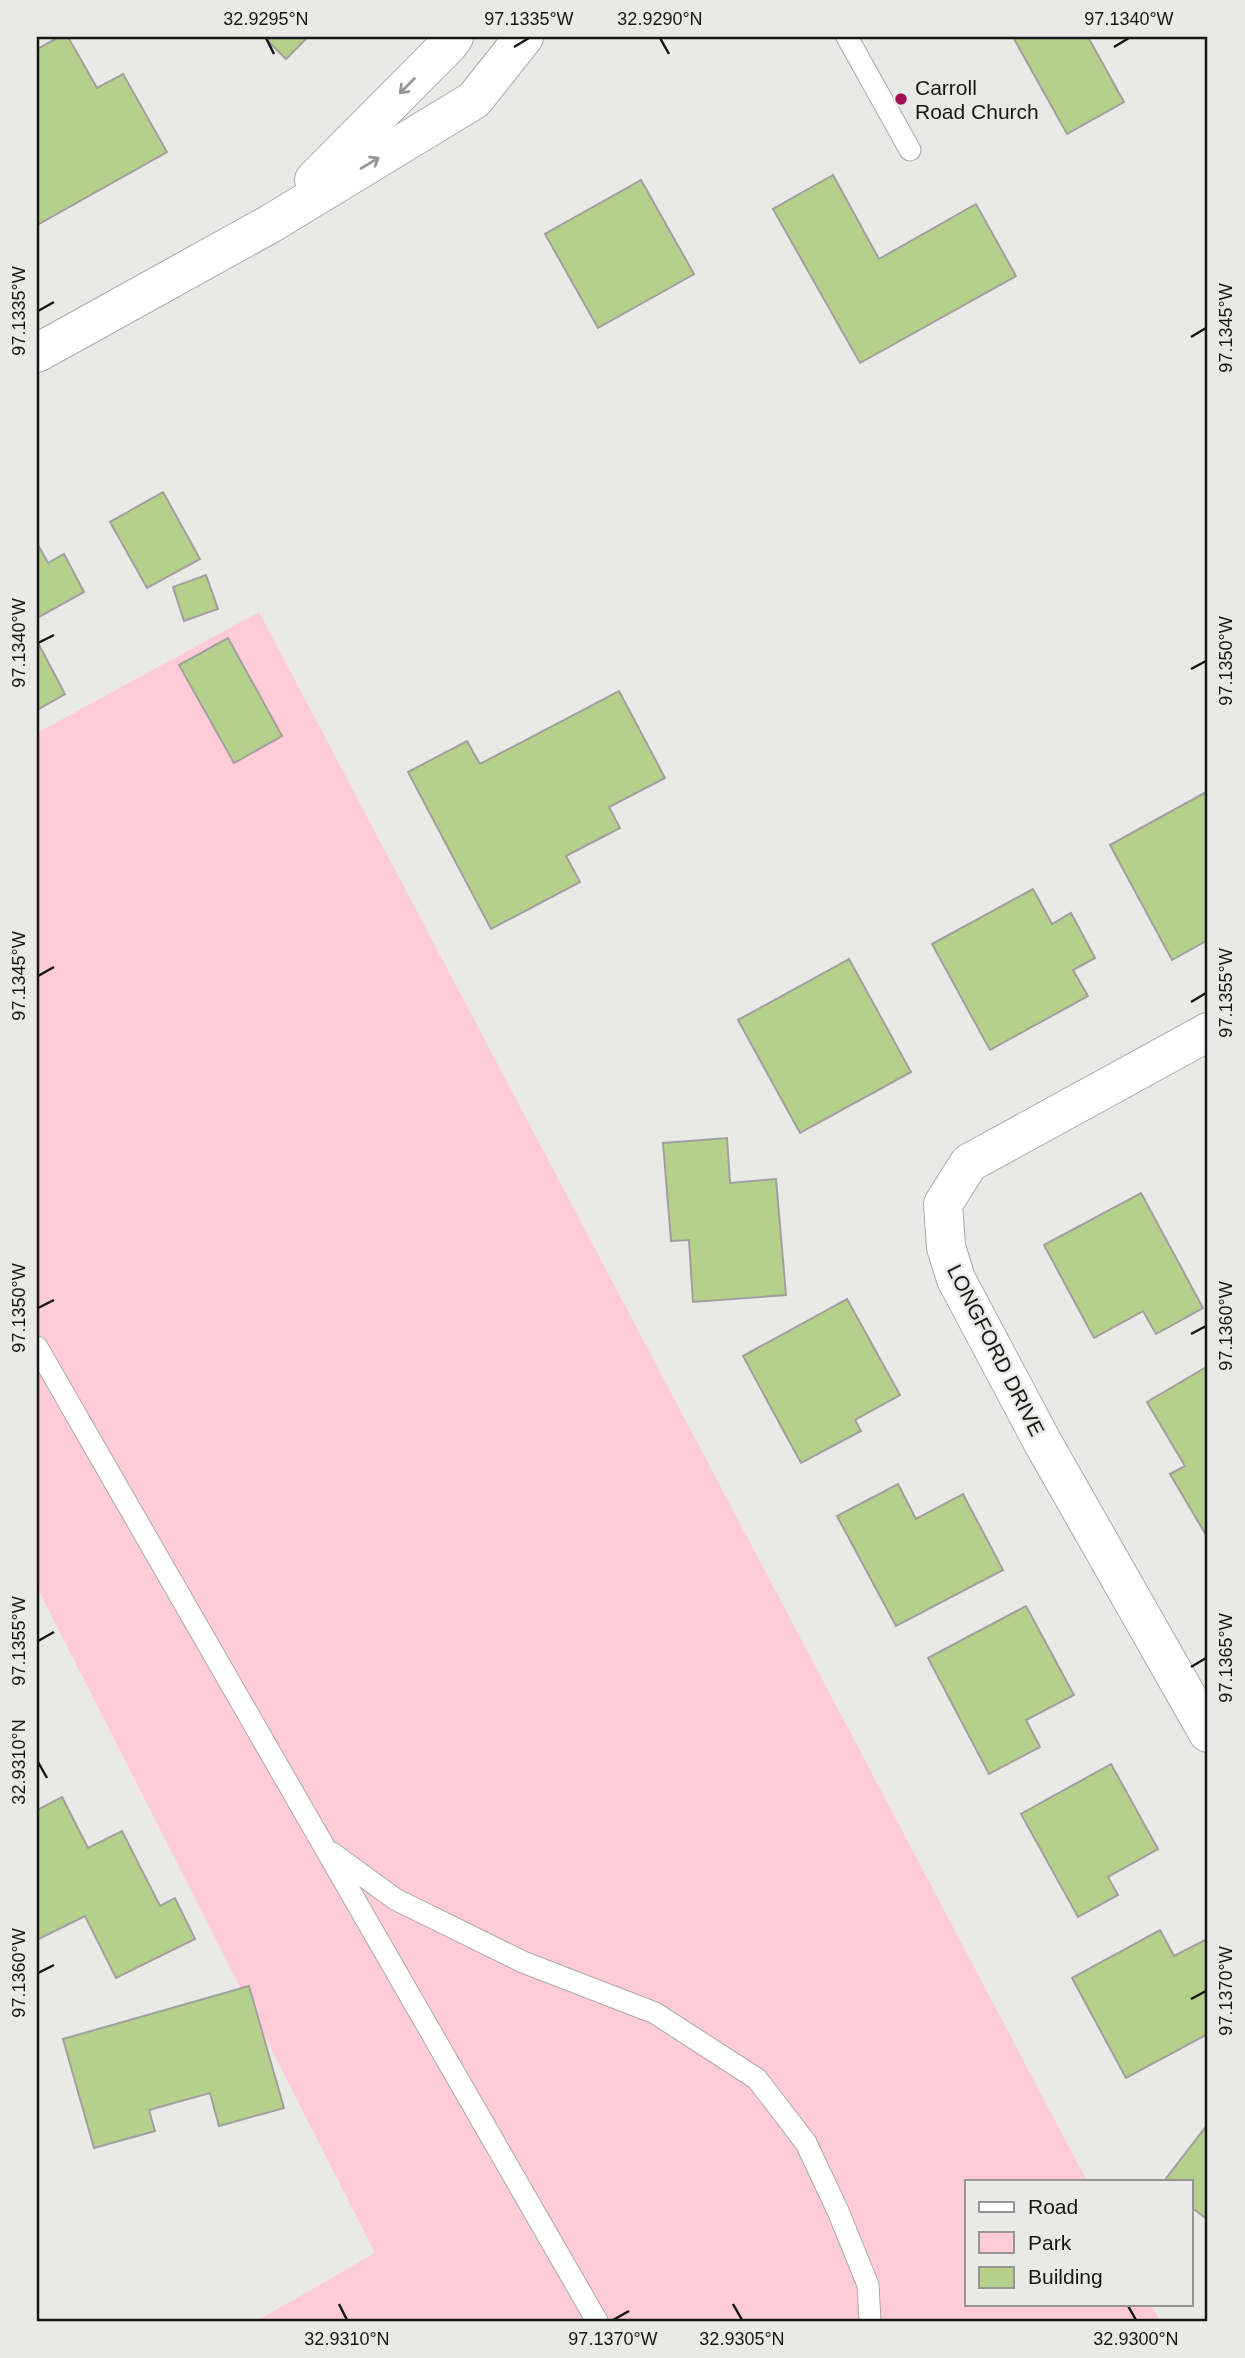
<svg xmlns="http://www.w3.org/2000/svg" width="1245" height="2358" font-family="Helvetica,sans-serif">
<rect width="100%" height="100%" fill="#e9eae7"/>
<path fill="#fecbd7" d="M259,612L1087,2181H967V2304H1151L1160,2321H257L375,2253L37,1587V733Z"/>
<g fill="#b5d08a" stroke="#a0a19e" stroke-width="2">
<path d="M59,37H68L97,88L123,74L167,152L37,225V49Z"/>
<path d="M264,37H308L286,59Z"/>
<path d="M1013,37H1088L1124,102L1067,134Z"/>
<path d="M833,175L879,259L976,204L1016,276L860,363L773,209Z"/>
<path d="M641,180L694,274L598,328L545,234Z"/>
<path d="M163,492L200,559L147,588L110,522Z"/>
<path d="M37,543L48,563L64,554L84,592L37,618Z"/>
<path d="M206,575L218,609L184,621L173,587Z"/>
<path d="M228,638L282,736L234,763L179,665Z"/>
<path d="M37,641L65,694L37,710Z"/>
<path d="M619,691L665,778L609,807L620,828L566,856L580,882L491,929L408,772L467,741L480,764Z"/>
<path d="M1208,791V940L1172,960L1110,845Z"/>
<path d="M1033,889L1052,924L1071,913L1095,958L1073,970L1088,996L990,1050L932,944Z"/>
<path d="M849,959L911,1072L800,1133L738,1020Z"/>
<path d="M727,1138L730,1183L776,1179L786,1295L693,1302L689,1240L671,1241L663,1143Z"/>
<path d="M1141,1193L1203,1308L1156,1334L1143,1311L1094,1338L1044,1245Z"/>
<path d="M847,1299L900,1395L855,1420L861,1431L801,1463L743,1356Z"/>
<path d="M1208,1366V1533L1206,1535L1170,1474L1185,1466L1147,1402Z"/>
<path d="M898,1484L916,1519L963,1494L1003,1570L896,1626L837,1516Z"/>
<path d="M1026,1606L1074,1695L1026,1720L1040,1747L989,1774L928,1658Z"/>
<path d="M1111,1764L1158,1849L1108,1877L1118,1895L1078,1917L1021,1814Z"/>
<path d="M62,1797L88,1848L122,1831L160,1906L175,1898L195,1939L116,1978L85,1916L37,1940V1810Z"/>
<path d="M1160,1930L1174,1956L1207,1939L1208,1941V2034L1126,2078L1072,1978Z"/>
<path d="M249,1986L284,2108L219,2126L210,2093L149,2110L155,2131L94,2148L63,2039Z"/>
<path d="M1208,2124V2220L1191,2207V2181H1164Z"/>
</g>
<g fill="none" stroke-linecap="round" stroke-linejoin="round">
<defs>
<g id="service">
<path d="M847,37L910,150"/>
<path d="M37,1347L597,2321"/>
<path d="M332,1853L395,1899L523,1962L655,2013L757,2079L806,2143L838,2211L868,2285L870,2321"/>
</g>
<path id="minor" d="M1208,1032L969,1163L943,1204L946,1247L956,1279L1043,1443L1208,1733"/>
<g id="secondary">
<path d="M314,180L449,44L454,37"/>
<path d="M37,353L270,224L474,100L524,37"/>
</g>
</defs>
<use href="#service" stroke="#a9aaa7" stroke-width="23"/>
<use href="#minor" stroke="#a9aaa7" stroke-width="40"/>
<use href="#secondary" stroke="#a9aaa7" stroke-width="40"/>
<use href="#service" stroke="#fff" stroke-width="21"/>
<use href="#minor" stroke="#fff" stroke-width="38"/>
<use href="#secondary" stroke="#fff" stroke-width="38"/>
</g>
<defs><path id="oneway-shaft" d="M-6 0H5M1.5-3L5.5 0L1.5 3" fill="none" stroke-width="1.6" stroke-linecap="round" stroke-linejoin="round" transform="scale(1.75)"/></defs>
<g stroke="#969696">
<use href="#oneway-shaft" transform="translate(407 86) rotate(135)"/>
<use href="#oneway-shaft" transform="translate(370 163) rotate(-31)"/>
</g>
<path fill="none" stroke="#161615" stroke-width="2.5" d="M266,38L274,54M660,38L669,54M514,47L529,38M1114,47L1129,38M38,311L54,302M1191,337L1206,328M38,643L54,635M1191,669L1206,661M38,976L54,967M1191,1002L1206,993M38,1308L54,1300M1191,1334L1206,1326M38,1641L54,1632M1191,1667L1206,1658M38,1762L47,1778M38,1973L54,1965M1191,1999L1206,1991M339,2304L347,2320M733,2304L742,2320M1127,2304L1136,2320M613,2320L629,2311"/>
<circle fill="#a10e51" stroke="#e9eae7" stroke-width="2.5" cx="901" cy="99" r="7"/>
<g text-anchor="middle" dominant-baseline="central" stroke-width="5" stroke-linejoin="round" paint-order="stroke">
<g font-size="21" fill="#161615" stroke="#e9eae7" text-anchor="start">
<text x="915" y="87">Carroll<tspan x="915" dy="24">Road Church</tspan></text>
</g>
<g font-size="21" fill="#161615" stroke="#e9eae7">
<text transform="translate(996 1350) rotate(63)">LONGFORD DRIVE</text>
</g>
</g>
<rect width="1245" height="2358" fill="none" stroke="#e9eae7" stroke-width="77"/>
<rect x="965" y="2180" width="228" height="126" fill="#e9eae7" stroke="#959593" stroke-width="2"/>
<rect x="979" y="2202" width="35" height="10" fill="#ffffff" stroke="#959593" stroke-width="2"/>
<text x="1028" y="2214" font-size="21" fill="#161615">Road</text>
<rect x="979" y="2232" width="35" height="21" fill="#fecbd7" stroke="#959593" stroke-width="2"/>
<text x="1028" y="2250" font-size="21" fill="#161615">Park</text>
<rect x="979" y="2267" width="35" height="21" fill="#b5d08a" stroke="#959593" stroke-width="2"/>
<text x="1028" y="2284" font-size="21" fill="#161615">Building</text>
<rect x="38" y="38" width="1168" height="2282" fill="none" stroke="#161615" stroke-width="2.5"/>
<g font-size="18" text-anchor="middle" fill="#161615">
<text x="266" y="25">32.9295°N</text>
<text x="529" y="25">97.1335°W</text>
<text x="660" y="25">32.9290°N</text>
<text x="1129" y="25">97.1340°W</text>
<text transform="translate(19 311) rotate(-90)" y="6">97.1335°W</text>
<text transform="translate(1226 328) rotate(-90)" y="6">97.1345°W</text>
<text transform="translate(19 643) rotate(-90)" y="6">97.1340°W</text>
<text transform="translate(1226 661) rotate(-90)" y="6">97.1350°W</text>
<text transform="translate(19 976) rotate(-90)" y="6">97.1345°W</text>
<text transform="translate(1226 993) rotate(-90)" y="6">97.1355°W</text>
<text transform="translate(19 1308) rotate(-90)" y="6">97.1350°W</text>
<text transform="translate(1226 1326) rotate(-90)" y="6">97.1360°W</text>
<text transform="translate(19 1641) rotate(-90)" y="6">97.1355°W</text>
<text transform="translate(1226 1658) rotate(-90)" y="6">97.1365°W</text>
<text transform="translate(19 1762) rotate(-90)" y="6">32.9310°N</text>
<text transform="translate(19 1973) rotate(-90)" y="6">97.1360°W</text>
<text transform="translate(1226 1991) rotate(-90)" y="6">97.1370°W</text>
<text x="347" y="2345">32.9310°N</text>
<text x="613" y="2345">97.1370°W</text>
<text x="742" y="2345">32.9305°N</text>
<text x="1136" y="2345">32.9300°N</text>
</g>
</svg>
